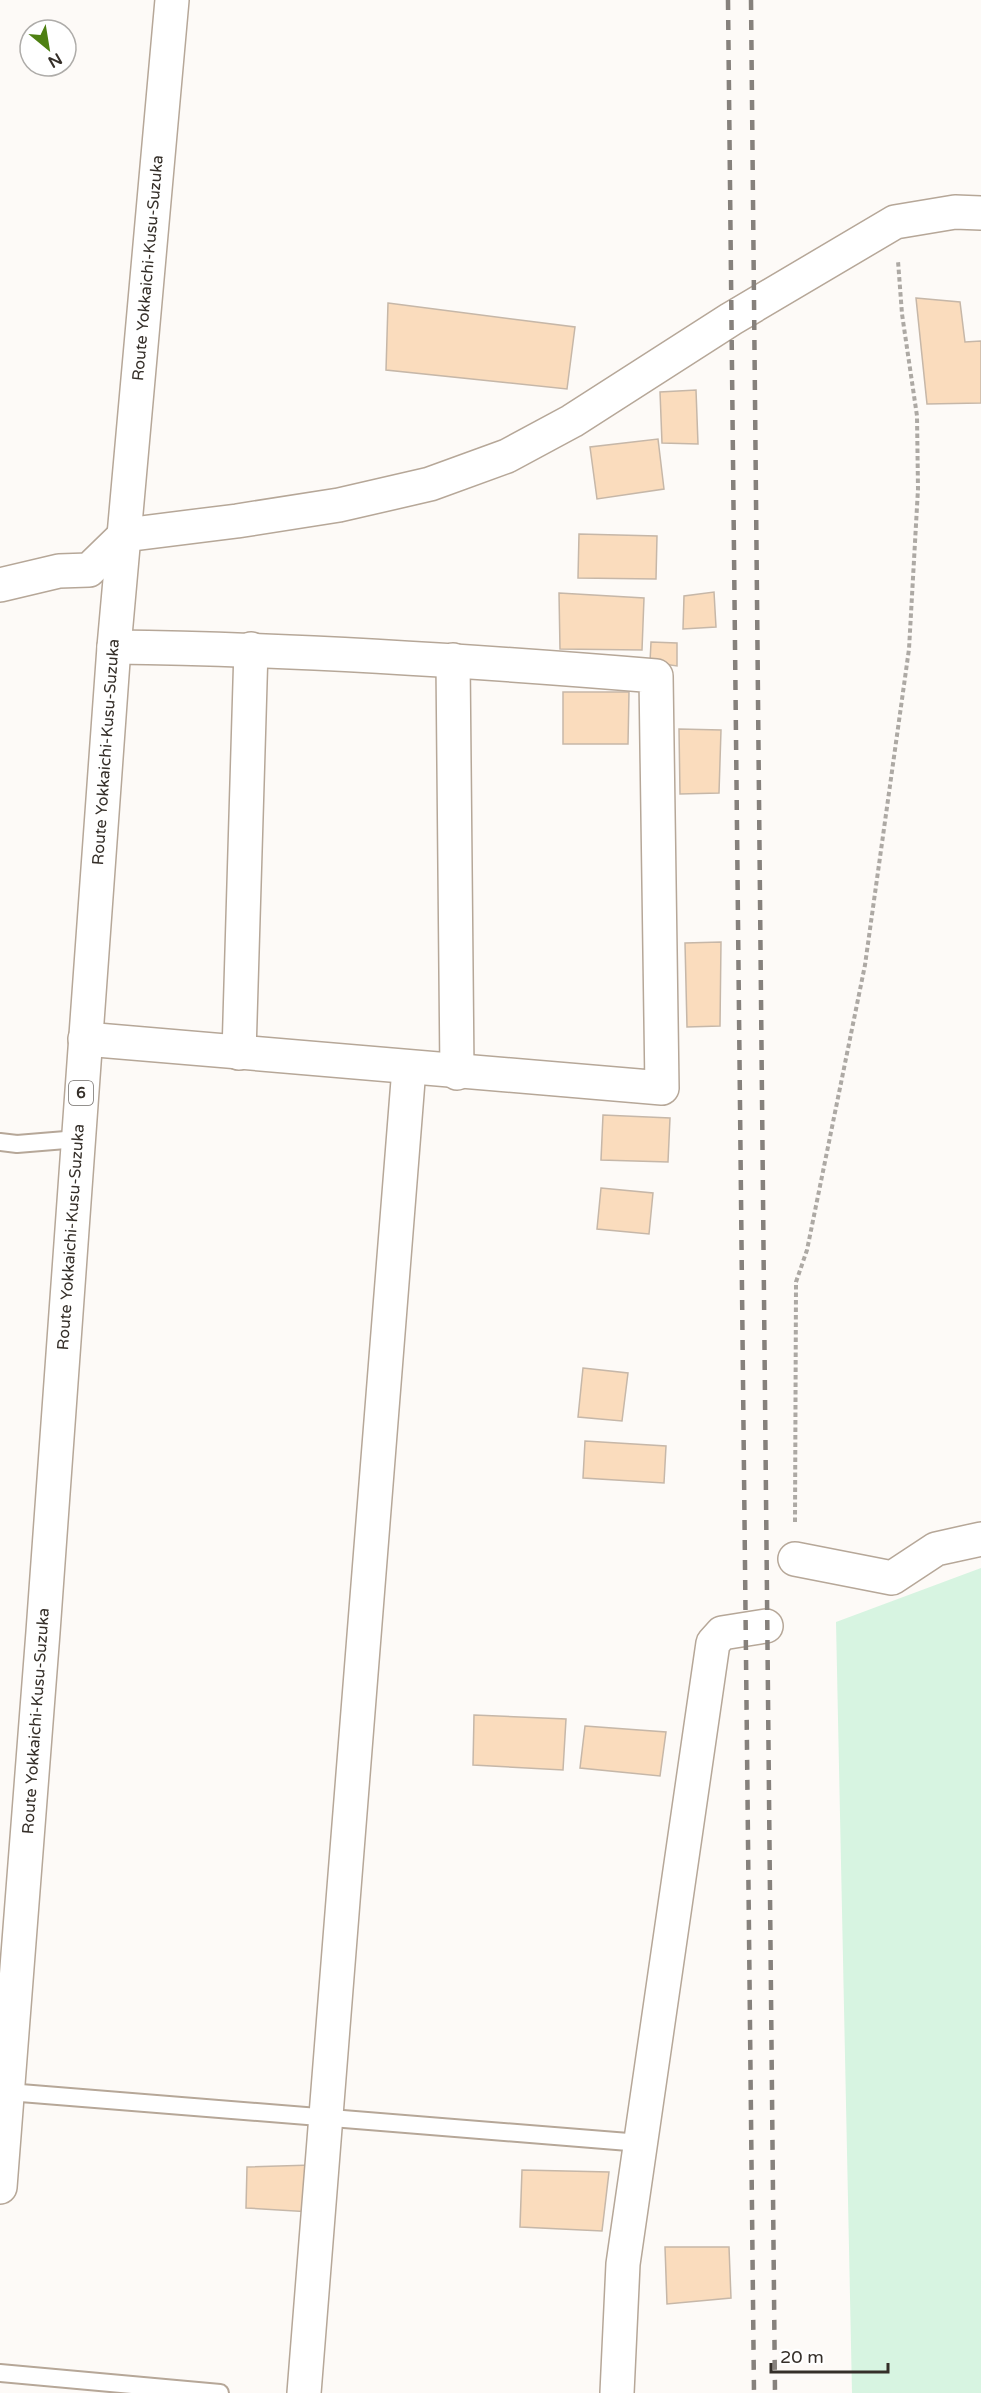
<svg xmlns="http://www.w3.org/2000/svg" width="981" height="2393" font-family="'Varela Round',sans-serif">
<rect width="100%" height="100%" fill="#fdfaf7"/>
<path fill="#d7f4e1" d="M981,1568V2393H852L836,1622Z"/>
<g fill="#fadcbd" stroke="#c6b7a8" stroke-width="1.5">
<path d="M916,298L960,302L965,342L981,341V403L927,404Z"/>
<path d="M388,303L575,327L567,389L386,370Z"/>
<path d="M696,390L698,444L662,443L660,392Z"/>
<path d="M658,439L664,489L597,499L590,447Z"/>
<path d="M579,534L657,536L656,579L578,578Z"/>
<path d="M714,592L716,627L683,629L684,596Z"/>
<path d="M559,593L644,598L642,650L560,649Z"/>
<path d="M651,642L677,643V666L650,662Z"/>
<path d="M563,692H629L628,744H563Z"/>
<path d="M679,729L721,730L719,793L680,794Z"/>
<path d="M721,942L720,1026L687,1027L685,943Z"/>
<path d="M603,1115L670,1118L668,1162L601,1160Z"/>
<path d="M601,1188L653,1193L649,1234L597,1229Z"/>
<path d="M583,1368L628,1373L622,1421L578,1417Z"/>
<path d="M585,1441L666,1446L664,1483L583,1478Z"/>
<path d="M474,1715L566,1719L563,1770L473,1765Z"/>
<path d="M585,1726L666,1732L660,1776L580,1768Z"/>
<path d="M312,2165L311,2212L246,2208L247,2167Z"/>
<path d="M522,2170L609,2172L602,2231L520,2227Z"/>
<path d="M665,2247H729L731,2298L667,2304Z"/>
</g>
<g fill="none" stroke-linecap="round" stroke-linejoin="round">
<defs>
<g id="service">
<path d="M0,1142L17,1144L78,1139"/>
<path d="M8,2092L641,2143"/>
<path d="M0,2373L220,2393"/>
</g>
<g id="minor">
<path d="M0,585L59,571L89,570L125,535L237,521L339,505L430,484L507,456L572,421L731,319L895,222L955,212L981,213"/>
<path d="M453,660L457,1073"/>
<path d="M85,1039L662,1088L656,676C475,661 295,649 114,647"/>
<path d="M239,1053L251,649"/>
<path d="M795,1559L892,1578L936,1549L981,1539"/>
<path d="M304,2393L409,1068"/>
<path d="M617,2393L623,2264L713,1643L722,1633L766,1626"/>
</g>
<path id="primary" d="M0,2187L43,1632L114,647L172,0"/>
</defs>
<use href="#service" stroke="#b6a798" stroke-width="20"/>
<use href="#minor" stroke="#b6a798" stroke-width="36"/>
<use href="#primary" stroke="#b6a798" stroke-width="36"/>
<path stroke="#ada9a4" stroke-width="4" stroke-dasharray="4.5 3" stroke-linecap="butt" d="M795,1522L796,1282L807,1250L865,965L909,649L918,489L917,416L902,314L898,261"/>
<use href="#service" stroke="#fff" stroke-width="16"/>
<use href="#minor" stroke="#fff" stroke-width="33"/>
<use href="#primary" stroke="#fff" stroke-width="33"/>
<g stroke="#86817c" stroke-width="4.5" stroke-dasharray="10 10" stroke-linecap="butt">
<path d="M728,0L754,2393"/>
<path d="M751,0L775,2393"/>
</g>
</g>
<g text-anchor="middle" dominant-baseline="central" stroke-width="6" stroke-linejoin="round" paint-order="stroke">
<rect fill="#fff" stroke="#726d69" stroke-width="1.5" x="69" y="1081" width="24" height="24" rx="4.5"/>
<g font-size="15" font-weight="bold" fill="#352f29">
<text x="81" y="1093">6</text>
</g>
<g font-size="16" fill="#352f29" stroke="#fff">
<text transform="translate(148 268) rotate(-85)">Route Yokkaichi-Kusu-Suzuka</text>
<text transform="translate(106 752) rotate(-86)">Route Yokkaichi-Kusu-Suzuka</text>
<text transform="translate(71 1237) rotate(-86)">Route Yokkaichi-Kusu-Suzuka</text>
<text transform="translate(36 1721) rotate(-86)">Route Yokkaichi-Kusu-Suzuka</text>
</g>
</g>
<g transform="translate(48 48) rotate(150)"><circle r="28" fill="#ffffff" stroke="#aeaca9" stroke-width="1.5"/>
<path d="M0-4.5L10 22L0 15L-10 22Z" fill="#4e8012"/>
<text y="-9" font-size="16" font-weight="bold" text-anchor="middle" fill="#352f29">N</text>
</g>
<path d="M771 2363v9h117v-9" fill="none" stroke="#352f29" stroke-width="3"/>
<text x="780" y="2363" font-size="18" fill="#352f29" stroke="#ffffff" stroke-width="4.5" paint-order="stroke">20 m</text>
</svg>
